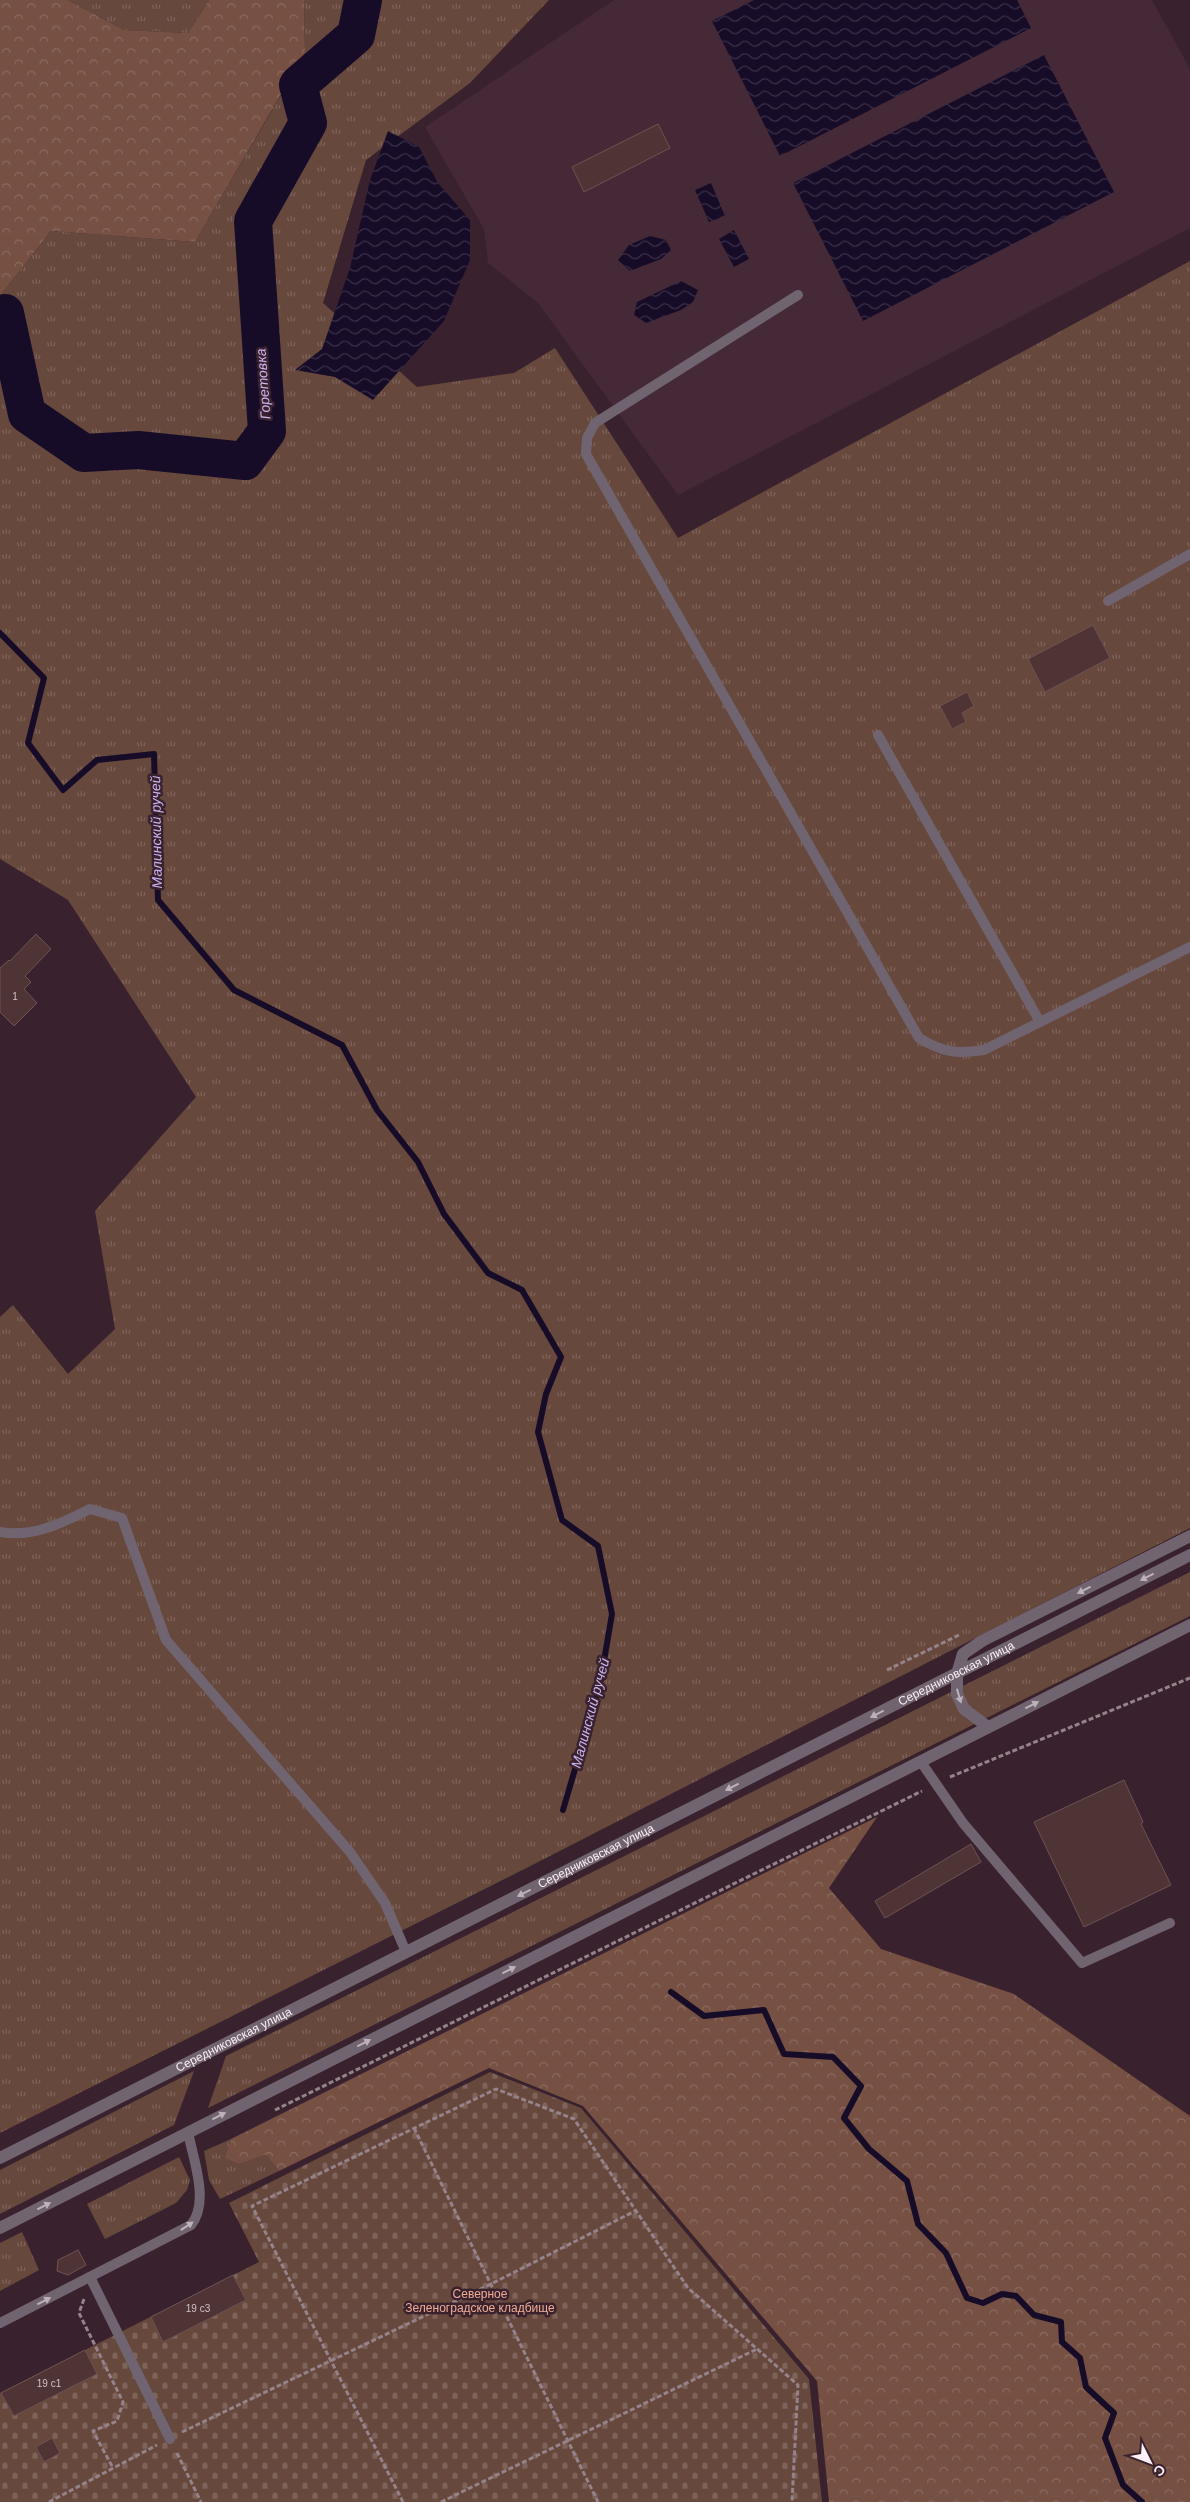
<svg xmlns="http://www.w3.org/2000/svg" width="1190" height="2502" font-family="Arial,sans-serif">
<defs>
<pattern id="grass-tufts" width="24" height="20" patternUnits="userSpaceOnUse" patternTransform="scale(1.25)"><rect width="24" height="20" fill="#67483d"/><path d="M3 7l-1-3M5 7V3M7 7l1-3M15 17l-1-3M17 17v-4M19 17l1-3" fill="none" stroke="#7e635a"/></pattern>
<pattern id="forest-crowns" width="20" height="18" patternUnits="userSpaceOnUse" patternTransform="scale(1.25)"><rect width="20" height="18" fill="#765043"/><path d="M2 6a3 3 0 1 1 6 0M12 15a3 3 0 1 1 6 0" fill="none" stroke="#8a6a5f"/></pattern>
<pattern id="cemetery-stones" width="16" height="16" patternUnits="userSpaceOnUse" patternTransform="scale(1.25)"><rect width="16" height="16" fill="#67483d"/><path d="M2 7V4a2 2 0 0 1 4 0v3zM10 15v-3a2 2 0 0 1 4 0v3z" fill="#7e635a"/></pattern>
<pattern id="water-waves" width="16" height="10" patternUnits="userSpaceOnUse" patternTransform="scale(1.25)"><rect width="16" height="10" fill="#170c28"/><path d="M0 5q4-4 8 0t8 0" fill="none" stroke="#3a3048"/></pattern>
</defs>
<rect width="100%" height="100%" fill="#39222d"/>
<path fill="#462937" d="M614,0H1152L1190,69V228L678,495L538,303L488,263L484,229L425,127Z"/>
<g fill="url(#grass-tufts)">
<path d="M68,0H209L188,33L124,30Z"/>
<path d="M304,0H549L470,83L366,160L323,303L417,387L514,373L555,348L678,538L1190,261V1528L548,1857L0,2133V1317L13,1305L68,1374L115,1329L95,1211L196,1097L68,900L0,859V296L51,231L195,242L305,54Z"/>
<path d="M1190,1572V1616L208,2108L226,2056Z"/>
<path d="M194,2071L174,2125L0,2214V2170Z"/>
<path d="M231,2139L226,2157L239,2164L266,2155L279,2171L220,2199L209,2180L204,2151Z"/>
<path d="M179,2157L190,2180L187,2190L176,2203L105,2239L87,2204Z"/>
<path d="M22,2232L39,2270L0,2291V2243Z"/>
</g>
<g fill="url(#forest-crowns)">
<path d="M0,0H68L124,30L188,33L209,0H304L305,53L195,242L51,231L0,296Z"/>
<path d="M877,1817L829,1888L881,1949L1014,1994L1190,2116V2502H829L817,2381L583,2106L489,2068L279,2171L266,2155L239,2164L225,2158L231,2139Z"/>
</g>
<path fill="url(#cemetery-stones)" d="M490,2072L581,2108L809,2379L822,2502H0V2393L259,2262L229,2203Z"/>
<g fill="url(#water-waves)">
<path d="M754,0H1017L1031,28L780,156L712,21Z"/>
<path d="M1044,55L1114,192L863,321L793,183Z"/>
<path d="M388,131L419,147L438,183L470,220V260L444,321L373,400L335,377L295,370L322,349L350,268L370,180Z"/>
<path d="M711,183L725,216L709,222L695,190Z"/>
<path d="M734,230L749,259L734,267L719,239Z"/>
<path d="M650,236L666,240L671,250L661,259L630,271L618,260L629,245Z"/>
<path d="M681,281L698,290L693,302L681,310L646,323L634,315L637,302Z"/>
</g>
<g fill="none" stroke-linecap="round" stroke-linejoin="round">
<g stroke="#170c28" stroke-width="6">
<path d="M0,633L44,678L28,743L63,790L97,760L154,754L158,900L234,990L342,1045L377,1110L418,1162L444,1214L488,1273L522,1290L561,1357L546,1394L538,1432L562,1520L598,1546L612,1614L600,1684L563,1810"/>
<path d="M671,1992L704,2016L764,2010L784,2054L833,2057L861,2086L844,2118L869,2149L907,2181L918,2224L946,2253L967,2298L983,2303L1002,2294L1016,2296L1034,2315L1061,2322L1062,2342L1080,2358L1086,2387L1114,2413L1105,2438L1123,2485L1142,2502"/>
</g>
<path stroke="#170c28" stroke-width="38" d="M0,319L5,313L27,414L84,453L138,450L245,461L267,431L253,221L308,123L298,85L356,35L363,0"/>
</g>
<g fill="#4f3436" stroke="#6f5253">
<path d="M658,124L670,148L584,192L572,167Z"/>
<path d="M1093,625L1110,658L1045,692L1028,659Z"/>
<path d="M967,692L974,706L962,713L966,722L952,729L940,706Z"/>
<path d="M36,934L51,949L25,976L31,982L24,989L37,1003L14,1026L0,1012V968L9,960L10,961Z"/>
<path d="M1124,1780L1143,1822L1141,1824L1171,1885L1084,1927L1034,1822Z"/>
<path d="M971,1844L981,1862L885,1918L875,1901Z"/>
<path d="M78,2250L86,2265L68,2275L57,2271L58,2260Z"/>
<path d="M233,2275L246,2300L163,2342L151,2317Z"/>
<path d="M85,2350L97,2374L14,2416L1,2393Z"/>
<path d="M52,2438L60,2453L44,2462L36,2447Z"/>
</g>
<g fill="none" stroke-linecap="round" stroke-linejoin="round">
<g stroke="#95838b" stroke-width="3" stroke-dasharray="5 2.5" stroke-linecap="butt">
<path d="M887,1670L959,1635"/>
<path d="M950,1777L1190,1678"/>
<path d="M275,2110L922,1791"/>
<path d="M414,2128L598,2502"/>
<path d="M84,2299L79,2313L123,2402L117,2421L93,2431L113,2468"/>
<path d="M182,2432L491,2284L635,2211"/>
<path d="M177,2453L201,2502"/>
<path d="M49,2502L157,2445"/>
<path d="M403,2502L252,2206L496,2089L574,2119L688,2288L798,2385L792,2502"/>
<path d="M441,2502L757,2349"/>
</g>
<g stroke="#716471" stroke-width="10">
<path d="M798,295L595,423L587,438L586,454L919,1038C944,1053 956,1054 984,1050L1190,947"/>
<path d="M1108,601L1190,554"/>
<path d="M878,735L1040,1022"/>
<path d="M0,1532C33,1538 62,1523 90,1509L122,1518L166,1640L350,1852L385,1903L406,1952"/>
<path d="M921,1762L963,1823L1082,1963L1170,1923"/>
<path d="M90,2277L170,2439"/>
<path d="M0,2323L191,2225C210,2202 193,2159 188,2132"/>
</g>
<g stroke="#716471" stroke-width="12">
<path d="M988,1727L964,1709L957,1694V1674L963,1654L982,1641L1190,1536"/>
<path id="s1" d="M0,2158L1190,1555"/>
<path d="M0,2228L1190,1625"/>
</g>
</g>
<defs><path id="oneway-solid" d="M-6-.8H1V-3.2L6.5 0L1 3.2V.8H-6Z" transform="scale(1.25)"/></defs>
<g fill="#beb1ba">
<use href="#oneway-solid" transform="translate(1147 1577) rotate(153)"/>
<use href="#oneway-solid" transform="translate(1084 1590) rotate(153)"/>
<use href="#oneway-solid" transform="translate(959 1696) rotate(74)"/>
<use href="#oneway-solid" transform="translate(1032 1705) rotate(-27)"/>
<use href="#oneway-solid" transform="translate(877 1714) rotate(153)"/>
<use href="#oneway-solid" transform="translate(732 1787) rotate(153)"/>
<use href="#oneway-solid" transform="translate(524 1893) rotate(153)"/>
<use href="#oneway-solid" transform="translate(509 1970) rotate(-27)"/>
<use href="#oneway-solid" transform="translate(364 2043) rotate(-27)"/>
<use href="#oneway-solid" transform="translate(219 2116) rotate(-27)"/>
<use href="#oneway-solid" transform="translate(44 2206) rotate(-27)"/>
<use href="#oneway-solid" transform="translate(187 2226) rotate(-34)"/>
<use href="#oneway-solid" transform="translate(44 2301) rotate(-27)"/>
</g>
<g text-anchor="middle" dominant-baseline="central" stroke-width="5" stroke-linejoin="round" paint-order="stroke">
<g font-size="10" fill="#d2c1c6">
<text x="15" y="996">1</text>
<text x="198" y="2308">19 с3</text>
<text x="49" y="2383">19 с1</text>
</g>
<g font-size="12" fill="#fdf0f6" stroke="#39222d">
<text stroke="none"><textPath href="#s1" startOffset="1072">Середниковская улица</textPath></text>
<text stroke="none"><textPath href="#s1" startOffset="668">Середниковская улица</textPath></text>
<text stroke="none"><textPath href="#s1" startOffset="262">Середниковская улица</textPath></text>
</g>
<g font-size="12" fill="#f0ac95" stroke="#39222d">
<text x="480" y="2294">Северное<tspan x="480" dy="14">Зеленоградское кладбище</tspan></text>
</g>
<g font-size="14" font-style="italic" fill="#cab6f3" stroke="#39222d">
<text transform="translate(263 384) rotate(-94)">Горетовка</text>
<text transform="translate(156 832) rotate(-91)">Малинский ручей</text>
<text transform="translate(590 1713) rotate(-75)">Малинский ручей</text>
</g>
</g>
<g transform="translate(1150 2462) rotate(132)" stroke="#39222d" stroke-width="4" paint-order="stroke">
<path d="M0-4L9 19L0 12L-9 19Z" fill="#fdf0f6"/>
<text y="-8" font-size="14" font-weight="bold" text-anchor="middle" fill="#fdf0f6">С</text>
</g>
</svg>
